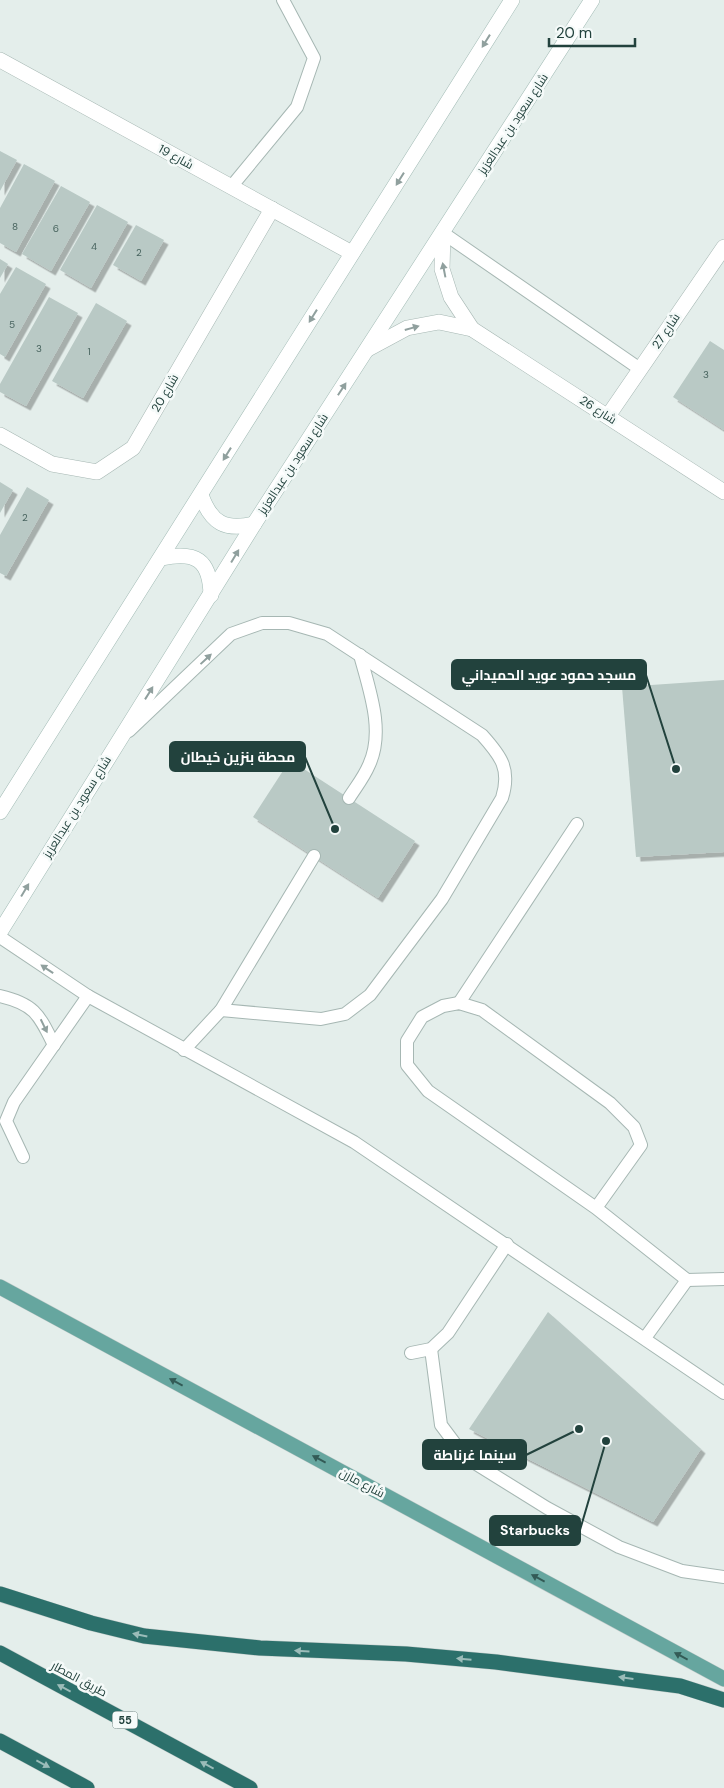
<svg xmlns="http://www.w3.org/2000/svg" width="724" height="1788" font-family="'DM Sans',Cairo,sans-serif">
<defs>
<filter id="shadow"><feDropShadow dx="4.5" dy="4.5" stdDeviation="0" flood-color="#0004"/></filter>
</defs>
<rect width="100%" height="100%" fill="#e4eeeb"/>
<g fill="#b9c9c5" filter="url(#shadow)">
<path d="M0,151L17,160L0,191Z"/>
<path d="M24,164L55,181L16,252L0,243V208Z"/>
<path d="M61,186L90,202L51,271L22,254Z"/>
<path d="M97,205L128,222L91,288L60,270Z"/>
<path d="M136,225L164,240L141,281L113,265Z"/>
<path d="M0,259L8,264L0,278Z"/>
<path d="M16,267L46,284L5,357L0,354V294Z"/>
<path d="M49,297L78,313L26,406L0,392V384Z"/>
<path d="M96,303L127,321L83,398L52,381Z"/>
<path d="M710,341L724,350V430L673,397Z"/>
<path d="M0,482L13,490L0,513Z"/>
<path d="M27,487L49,500L6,576L0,573V535Z"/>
<path d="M724,680V852L636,857L622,687Z"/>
<path d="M290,760L415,841L378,898L253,817Z"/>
<path d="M548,1312L701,1449L653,1522L469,1429Z"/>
</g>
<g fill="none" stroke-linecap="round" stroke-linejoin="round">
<defs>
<g id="lane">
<path d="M231,187L297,107L314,58L283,0"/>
<path d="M443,233L640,369"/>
<path d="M129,731L231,634L262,623H289L327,634L482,735C501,756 511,769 502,798L442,899L370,995L345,1014L321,1019L221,1010"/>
<path d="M349,798C356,787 364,777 369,765C385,731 369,689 360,655"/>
<path d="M0,937L88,996L354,1142L724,1393"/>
<path d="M0,996C35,1004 39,1015 54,1045"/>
<path d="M459,1003L577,824"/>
<path d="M184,1050L221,1010L314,856"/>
<path d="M23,1157L6,1121L14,1102L88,996"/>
<path d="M596,1208L641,1145L634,1127L610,1103L482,1010L459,1003L443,1006L422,1017L407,1041V1065L428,1091L596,1208L687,1280L724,1279"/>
<path d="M645,1338L687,1280"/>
<path d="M431,1349L441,1425L465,1457L547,1508L619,1547L682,1571L724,1577"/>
<path d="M411,1353L431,1349L448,1333L507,1244"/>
</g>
<g id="street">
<path d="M0,60L352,253"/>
<path d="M443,233L442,269L451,297L472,329"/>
<path d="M368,349L407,328L439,322L472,329L724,492"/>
<path d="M608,416L724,247"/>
<path d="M0,435L52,464L97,472L133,448L272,209"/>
</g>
<g id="secondary">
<path d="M201,495C211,523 225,531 254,524"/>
<path d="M162,558C196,551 210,560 211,595"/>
<path d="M0,812L512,0"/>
<path d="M0,932L254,524L592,0"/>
</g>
<path id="primary" d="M0,1287L724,1679"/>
<g id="highway">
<path d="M0,1594L91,1623L144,1636L260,1648L406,1654L496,1662L680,1686L724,1700"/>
<path d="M0,1653L250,1788"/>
<path d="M0,1741L87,1788"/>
</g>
</defs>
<use href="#lane" stroke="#a6b7b3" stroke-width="14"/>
<use href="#street" stroke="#a6b7b3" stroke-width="16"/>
<use href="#secondary" stroke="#a2bbb5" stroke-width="16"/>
<use href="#primary" stroke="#c1cac9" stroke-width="16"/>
<use href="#highway" stroke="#c1cac9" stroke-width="16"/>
<use href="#lane" stroke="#fff" stroke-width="12"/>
<use href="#street" stroke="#fff" stroke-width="15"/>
<use href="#secondary" stroke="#fff" stroke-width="15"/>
<use href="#primary" stroke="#66a69f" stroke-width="15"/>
<use href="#highway" stroke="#2c706b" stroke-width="15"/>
</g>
<defs><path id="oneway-solid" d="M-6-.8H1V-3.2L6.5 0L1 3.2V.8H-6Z" transform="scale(1.25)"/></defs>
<g fill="#90a09e">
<use href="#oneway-solid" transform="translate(486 41) rotate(122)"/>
<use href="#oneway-solid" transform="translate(400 179) rotate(122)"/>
<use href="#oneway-solid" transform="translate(444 270) rotate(-101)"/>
<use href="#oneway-solid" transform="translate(313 316) rotate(122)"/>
<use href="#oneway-solid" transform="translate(412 328) rotate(-16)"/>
<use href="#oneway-solid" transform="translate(342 389) rotate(-57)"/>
<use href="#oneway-solid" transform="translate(227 454) rotate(122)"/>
<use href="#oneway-solid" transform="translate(235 556) rotate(-59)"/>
<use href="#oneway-solid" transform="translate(206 659) rotate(-43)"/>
<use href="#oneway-solid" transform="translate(149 693) rotate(-58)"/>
<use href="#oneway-solid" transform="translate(25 890) rotate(-59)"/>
<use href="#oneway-solid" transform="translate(47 969) rotate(-146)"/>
<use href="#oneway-solid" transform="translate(44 1026) rotate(64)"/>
</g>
<g fill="#335b56">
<use href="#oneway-solid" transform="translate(176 1382) rotate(-152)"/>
<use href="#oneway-solid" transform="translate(319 1459) rotate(-152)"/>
<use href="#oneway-solid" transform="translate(538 1578) rotate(-152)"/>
<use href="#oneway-solid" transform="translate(681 1656) rotate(-152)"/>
</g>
<g fill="#9bbcb9">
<use href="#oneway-solid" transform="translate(140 1635) rotate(-168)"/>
<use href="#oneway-solid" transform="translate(302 1651) rotate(-176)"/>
<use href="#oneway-solid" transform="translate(464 1659) rotate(-175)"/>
<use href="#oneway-solid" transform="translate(626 1678) rotate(-172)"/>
<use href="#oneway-solid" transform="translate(64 1688) rotate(-152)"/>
<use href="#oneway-solid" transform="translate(43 1764) rotate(28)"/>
<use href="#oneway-solid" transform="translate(207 1765) rotate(-152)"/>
</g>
<g text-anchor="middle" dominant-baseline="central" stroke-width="5" stroke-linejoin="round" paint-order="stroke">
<g font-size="10" fill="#48645f">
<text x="15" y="226">8</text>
<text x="56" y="228">6</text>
<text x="94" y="246">4</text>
<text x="139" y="252">2</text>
<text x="12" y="324">5</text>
<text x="39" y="348">3</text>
<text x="89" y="351">1</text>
<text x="706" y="374">3</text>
<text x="25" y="517">2</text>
</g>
<rect fill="#f5faf9" stroke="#617975" stroke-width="1" x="112.5" y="1711.5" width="25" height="17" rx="4"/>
<g font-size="11" font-weight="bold" fill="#22423d">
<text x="125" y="1720">55</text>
</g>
<g font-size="12" fill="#22423d" stroke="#f5faf9">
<text transform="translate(513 124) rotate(-57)">شارع سعود بن عبدالعزيز</text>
<text transform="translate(176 157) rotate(29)">شارع 19</text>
<text transform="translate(666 331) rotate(-56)">شارع 27</text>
<text transform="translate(165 393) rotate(-60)">شارع 20</text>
<text transform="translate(598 410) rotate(33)">شارع 26</text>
<text transform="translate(293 464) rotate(-57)">شارع سعود بن عبدالعزيز</text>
<text transform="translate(77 807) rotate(-58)">شارع سعود بن عبدالعزيز</text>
<text transform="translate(362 1483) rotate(28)">شارع مازن</text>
<text transform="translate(79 1679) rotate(28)">طريق المطار</text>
</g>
</g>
<path fill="none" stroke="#22423d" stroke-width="2" d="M676 769L646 675M335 829L305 757M579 1429L526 1455M606 1441L580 1530"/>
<g fill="#22423d" stroke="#f5faf9" stroke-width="2">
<circle cx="676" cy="769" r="5"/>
<circle cx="335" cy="829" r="5"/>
<circle cx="579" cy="1429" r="5"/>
<circle cx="606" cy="1441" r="5"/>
</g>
<g fill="#22423d" stroke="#22423d" stroke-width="2">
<rect x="452" y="660" width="194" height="29" rx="5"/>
<rect x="170" y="742" width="135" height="29" rx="5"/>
<rect x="423" y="1440" width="103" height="29" rx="5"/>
<rect x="490" y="1516" width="90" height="29" rx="5"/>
</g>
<g font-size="14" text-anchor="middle" font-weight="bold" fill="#fff">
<text x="549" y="680">مسجد حمود عويد الحميداني</text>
<text x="238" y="762">محطة بنزين خيطان</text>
<text x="475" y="1460">سينما غرناطة</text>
<text x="535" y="1535">Starbucks</text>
</g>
<path d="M549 38v8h86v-8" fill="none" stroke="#22423d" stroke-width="2.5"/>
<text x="556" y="38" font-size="15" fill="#22423d" stroke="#f5faf9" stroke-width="4" paint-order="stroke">20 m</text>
</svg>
